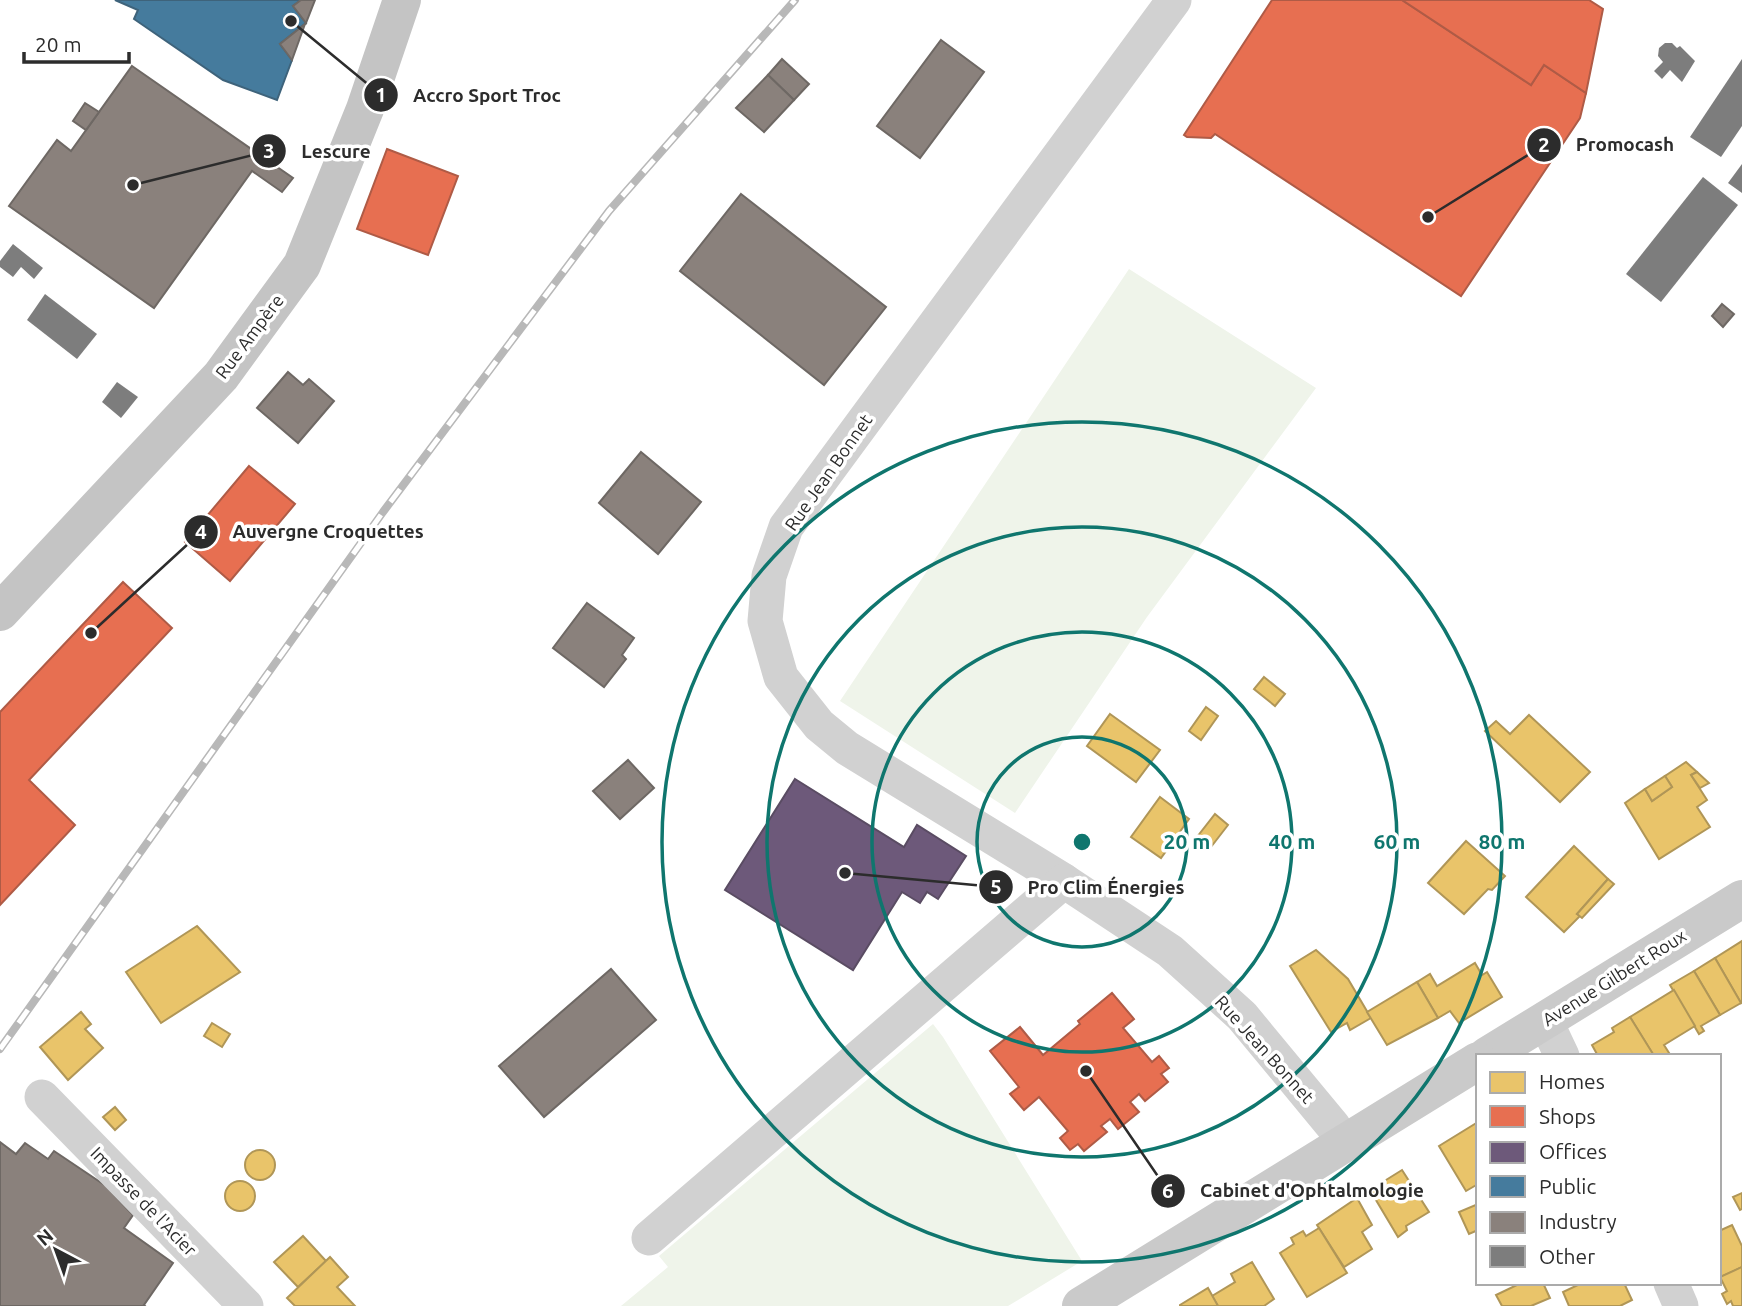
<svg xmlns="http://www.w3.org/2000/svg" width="1742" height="1306" font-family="Ubuntu,sans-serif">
<rect width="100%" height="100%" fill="#fff"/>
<g fill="#eff4ea">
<path d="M1129,269L1316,388L1147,617L1015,813L840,701Z"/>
<path d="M933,1024L943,1037L1082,1261L1008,1306H621L668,1267L659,1256Z"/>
</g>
<g fill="#e9c46a" stroke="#b09657" stroke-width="2">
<path d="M1264,677L1285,694L1275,706L1254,689Z"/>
<path d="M1206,707L1218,716L1201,740L1189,731Z"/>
<path d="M1110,714L1160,750L1136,782L1087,746Z"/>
<path d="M1529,715L1590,772L1560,802L1485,731L1496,721L1510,734Z"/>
<path d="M1686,762L1697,772L1691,775L1707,800L1697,807L1710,827L1659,859L1625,803L1645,789L1652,801L1672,787L1665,776Z"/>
<path d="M1697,772L1709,783L1700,788L1691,775Z"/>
<path d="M1665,776L1672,787L1652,801L1645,789Z"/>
<path d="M1160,797L1189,819L1161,858L1131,837Z"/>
<path d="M1215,814L1228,825L1211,847L1197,837Z"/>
<path d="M1466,841L1505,876L1492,890L1488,889L1464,914L1428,883Z"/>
<path d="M1574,846L1608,879L1577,914L1580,916L1564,932L1526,897Z"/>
<path d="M1608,879L1614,884L1582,918L1577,914Z"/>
<path d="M197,926L240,972L161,1023L126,972Z"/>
<path d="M1742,941V1002L1741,1003L1715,958Z"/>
<path d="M1316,950L1348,979L1371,1018L1350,1030L1347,1023L1331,1032L1290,966Z"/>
<path d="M1715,958L1741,1003L1720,1015L1694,971Z"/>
<path d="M1475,963L1482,975L1487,972L1502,997L1459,1023L1450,1011L1438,1018L1417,982L1430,974L1437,986Z"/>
<path d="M1694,971L1720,1015L1701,1026L1704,1031L1699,1034L1670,985Z"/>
<path d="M1417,982L1438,1018L1387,1045L1367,1012Z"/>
<path d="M1674,990L1695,1026L1664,1045L1671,1056H1654L1630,1017Z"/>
<path d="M81,1012L91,1024L85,1029L103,1048L68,1080L40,1047Z"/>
<path d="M1630,1017L1653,1054L1598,1056L1592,1045L1614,1032L1612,1028Z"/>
<path d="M212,1023L230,1034L222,1047L204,1036Z"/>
<path d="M115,1107L126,1120L115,1130L103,1117Z"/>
<path d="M1478,1122V1184L1466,1191L1439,1146Z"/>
<circle cx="260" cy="1165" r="15"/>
<path d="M1402,1170L1429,1212L1406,1226L1407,1230L1398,1237L1370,1190Z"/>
<circle cx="240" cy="1196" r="15"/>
<path d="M1742,1193V1209L1740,1210L1733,1197Z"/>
<path d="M1357,1198L1372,1225L1362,1232L1372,1249L1344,1267L1317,1225Z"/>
<path d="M1478,1204V1230L1469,1234L1459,1212Z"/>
<path d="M1732,1225L1742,1246V1267L1719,1278V1231Z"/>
<path d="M1319,1228L1347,1273L1307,1297L1280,1253L1294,1244L1291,1238L1303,1231L1306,1236Z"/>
<path d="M303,1236L326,1261L298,1287L274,1262Z"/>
<path d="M330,1257L348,1277L337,1287L355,1306H295L287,1298Z"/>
<path d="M1252,1262L1274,1299L1264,1306H1218L1212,1296L1235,1282L1231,1274Z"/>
<path d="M1742,1267V1306H1733L1731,1301L1727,1304L1722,1294L1727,1291L1720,1277Z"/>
<path d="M1521,1283H1543L1550,1298L1531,1306H1502L1496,1295Z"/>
<path d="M1582,1283H1624L1632,1300L1620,1306H1569L1563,1292Z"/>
<path d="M1208,1288L1218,1306H1180V1305Z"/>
</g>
<g fill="#e76f51" stroke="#af5b46" stroke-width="2">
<path d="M1272,0H1402L1531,85L1544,65L1586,93L1580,118L1461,296L1215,134L1211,138L1187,137L1184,135Z"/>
<path d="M1402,0H1589L1603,9L1586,93L1544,65L1531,85Z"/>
<path d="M387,149L458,176L428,255L357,229Z"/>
<path d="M249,466L295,504L230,581L185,542Z"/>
<path d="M123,582L172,628L29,780L75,825L0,905V712Z"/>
<path d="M1112,993L1134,1019L1123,1028L1152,1062L1159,1056L1169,1068L1161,1074L1168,1082L1145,1101L1139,1094L1130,1102L1139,1112L1118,1129L1110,1119L1101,1126L1107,1132L1084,1151L1078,1144L1070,1150L1060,1138L1068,1131L1039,1097L1024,1110L1010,1094L1019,1087L990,1051L1020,1027L1043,1055L1080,1024L1078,1021Z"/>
</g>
<path fill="#6d597a" stroke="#5a4c63" stroke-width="2" d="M795,779L904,847L917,825L966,856L938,899L927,892L920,903L902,892L853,970L725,890Z"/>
<path fill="#457b9d" stroke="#3e637b" stroke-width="2" d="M115,0H301L293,6L306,23L280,44L292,60L277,100L223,80L134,19L138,10Z"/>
<g fill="#8a817c" stroke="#6e6864" stroke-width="2">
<path d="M301,0H315L306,23L293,6Z"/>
<path d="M305,24L292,60L280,44Z"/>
<path d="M941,40L984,72L920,158L877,126Z"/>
<path d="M782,59L809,84L794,100L768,75Z"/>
<path d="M132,66L293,178L282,192L252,171L154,308L9,206L57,140L71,151Z"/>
<path d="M768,75L794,100L764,132L736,108Z"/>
<path d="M85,103L99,112L86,130L73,121Z"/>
<path d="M741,194L886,307L824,385L680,271Z"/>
<path d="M1722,304L1734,314L1723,327L1712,316Z"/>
<path d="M288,372L303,385L309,379L334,401L298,443L257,408Z"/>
<path d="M641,452L701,502L658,554L599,503Z"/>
<path d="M587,603L634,638L622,655L626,659L604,687L553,648Z"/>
<path d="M628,760L654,788L620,819L593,791Z"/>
<path d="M611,969L656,1020L544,1117L499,1066Z"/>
<path d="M0,1142L16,1154L25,1143L48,1159L54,1151L106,1186L133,1215L124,1228L173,1263L144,1305L145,1306H0Z"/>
</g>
<g fill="#7d7d7d">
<path d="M1665,43H1672L1677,48L1680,46L1695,61L1682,82L1670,70L1662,79L1654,71L1663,62L1658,56L1659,48Z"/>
<path d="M1742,59V126L1721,157L1690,137Z"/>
<path d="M1742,164V193L1728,183Z"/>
<path d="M1703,177L1738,205L1661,302L1626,274Z"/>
<path d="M13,244L43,268L34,279L21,267L13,277L0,267V261Z"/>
<path d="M45,294L97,334L77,359L27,320Z"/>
<path d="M117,382L138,397L121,418L102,402Z"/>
</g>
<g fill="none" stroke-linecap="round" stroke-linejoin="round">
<g stroke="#d1d1d1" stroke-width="35">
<path d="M1174,0L786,527L769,576L765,621L781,677L819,725L847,748L1064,881L1170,951L1242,1016L1333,1126L1344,1144"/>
<path d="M1545,1020L1562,1056"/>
<path d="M42,1097L246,1306"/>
<path d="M649,1238L1064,881"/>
<path d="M1671,1283L1681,1306"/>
</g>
<g stroke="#cacaca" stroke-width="38">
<path d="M1487,1056L1742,899"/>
<path d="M1081,1306L1478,1061"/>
</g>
<path stroke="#c4c4c4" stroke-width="38" d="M0,612L221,376L302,265L365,109L402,0"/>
<defs>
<path id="rail" d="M0,1049L383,512L609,211L795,0"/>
</defs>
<use href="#rail" stroke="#b8b8b8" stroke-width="8"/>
<use href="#rail" stroke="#fff" stroke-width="5" stroke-dasharray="16" stroke-linecap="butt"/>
</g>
<g fill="none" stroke="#0f766e" stroke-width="3.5">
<circle cx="1082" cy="842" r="105"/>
<circle cx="1082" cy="842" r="210"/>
<circle cx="1082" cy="842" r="315"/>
<circle cx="1082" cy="842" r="420"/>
</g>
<g text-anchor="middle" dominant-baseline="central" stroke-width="7" stroke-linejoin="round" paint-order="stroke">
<g font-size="18" fill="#2c2c2c" stroke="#fff">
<text transform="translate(249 336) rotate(-53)">Rue Ampère</text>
<text transform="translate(828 472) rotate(-55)">Rue Jean Bonnet</text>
<text transform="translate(1614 977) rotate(-32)">Avenue Gilbert Roux</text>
<text transform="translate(1265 1049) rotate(48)">Rue Jean Bonnet</text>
<text transform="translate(144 1201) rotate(46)">Impasse de l'Acier</text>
</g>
</g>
<circle cx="1082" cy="842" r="10" fill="#0f766e" stroke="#fff" stroke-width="3.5"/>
<g font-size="21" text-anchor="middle" font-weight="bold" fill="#0f766e" stroke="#fff" stroke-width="7" stroke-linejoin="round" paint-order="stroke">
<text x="1187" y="849">20 m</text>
<text x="1292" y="849">40 m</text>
<text x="1397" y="849">60 m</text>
<text x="1502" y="849">80 m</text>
</g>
<path fill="none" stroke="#2c2c2c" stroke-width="2.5" d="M291 21L381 95M1428 217L1544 145M133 185L269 151M91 633L201 532M845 873L996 887M1086 1071L1168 1191"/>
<g fill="#2c2c2c" stroke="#fff" stroke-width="2.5">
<circle cx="291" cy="21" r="7"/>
<circle cx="1428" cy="217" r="7"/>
<circle cx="133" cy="185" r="7"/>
<circle cx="91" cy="633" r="7"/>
<circle cx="845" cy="873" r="7"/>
<circle cx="1086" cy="1071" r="7"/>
<circle cx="381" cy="95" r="18"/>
<circle cx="1544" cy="145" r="18"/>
<circle cx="269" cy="151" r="18"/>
<circle cx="201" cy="532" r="18"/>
<circle cx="996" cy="887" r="18"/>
<circle cx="1168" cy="1191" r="18"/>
</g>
<g font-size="21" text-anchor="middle" font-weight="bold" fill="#fff">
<text x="381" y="102">1</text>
<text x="1544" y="152">2</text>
<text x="269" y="158">3</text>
<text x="201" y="539">4</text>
<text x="996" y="894">5</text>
<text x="1168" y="1198">6</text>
</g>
<g font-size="19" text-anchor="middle" font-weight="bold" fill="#2c2c2c" stroke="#fff" stroke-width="7" stroke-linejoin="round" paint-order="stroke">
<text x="487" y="102">Accro Sport Troc</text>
<text x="1625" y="151">Promocash</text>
<text x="336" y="158">Lescure</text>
<text x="328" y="538">Auvergne Croquettes</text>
<text x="1106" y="894">Pro Clim Énergies</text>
<text x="1312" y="1197">Cabinet d'Ophtalmologie</text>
</g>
<rect x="1476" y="1054" width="245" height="231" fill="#ffffff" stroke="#ababab" stroke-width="2"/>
<rect x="1490" y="1072" width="35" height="21" fill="#e9c46a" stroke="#ababab" stroke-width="2"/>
<text x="1539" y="1089" font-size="21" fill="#2c2c2c">Homes</text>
<rect x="1490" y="1106" width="35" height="21" fill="#e76f51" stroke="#ababab" stroke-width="2"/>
<text x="1539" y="1124" font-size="21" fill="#2c2c2c">Shops</text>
<rect x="1490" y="1142" width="35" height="21" fill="#6d597a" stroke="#ababab" stroke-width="2"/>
<text x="1539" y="1159" font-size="21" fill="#2c2c2c">Offices</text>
<rect x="1490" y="1176" width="35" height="21" fill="#457b9d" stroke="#ababab" stroke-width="2"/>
<text x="1539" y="1194" font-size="21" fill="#2c2c2c">Public</text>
<rect x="1490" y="1212" width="35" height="21" fill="#8a817c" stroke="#ababab" stroke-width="2"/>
<text x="1539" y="1229" font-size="21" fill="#2c2c2c">Industry</text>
<rect x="1490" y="1246" width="35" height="21" fill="#7d7d7d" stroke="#ababab" stroke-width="2"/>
<text x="1539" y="1264" font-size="21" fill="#2c2c2c">Other</text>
<g transform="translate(56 1250) rotate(319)" stroke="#ffffff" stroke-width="5" paint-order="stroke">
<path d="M0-5L12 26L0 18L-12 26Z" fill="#2c2c2c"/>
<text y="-10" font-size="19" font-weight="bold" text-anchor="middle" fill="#2c2c2c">N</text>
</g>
<path d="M24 52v10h105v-10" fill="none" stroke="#2c2c2c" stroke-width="3.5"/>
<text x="35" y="52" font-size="21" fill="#2c2c2c" stroke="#ffffff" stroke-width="5" paint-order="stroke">20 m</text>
</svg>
